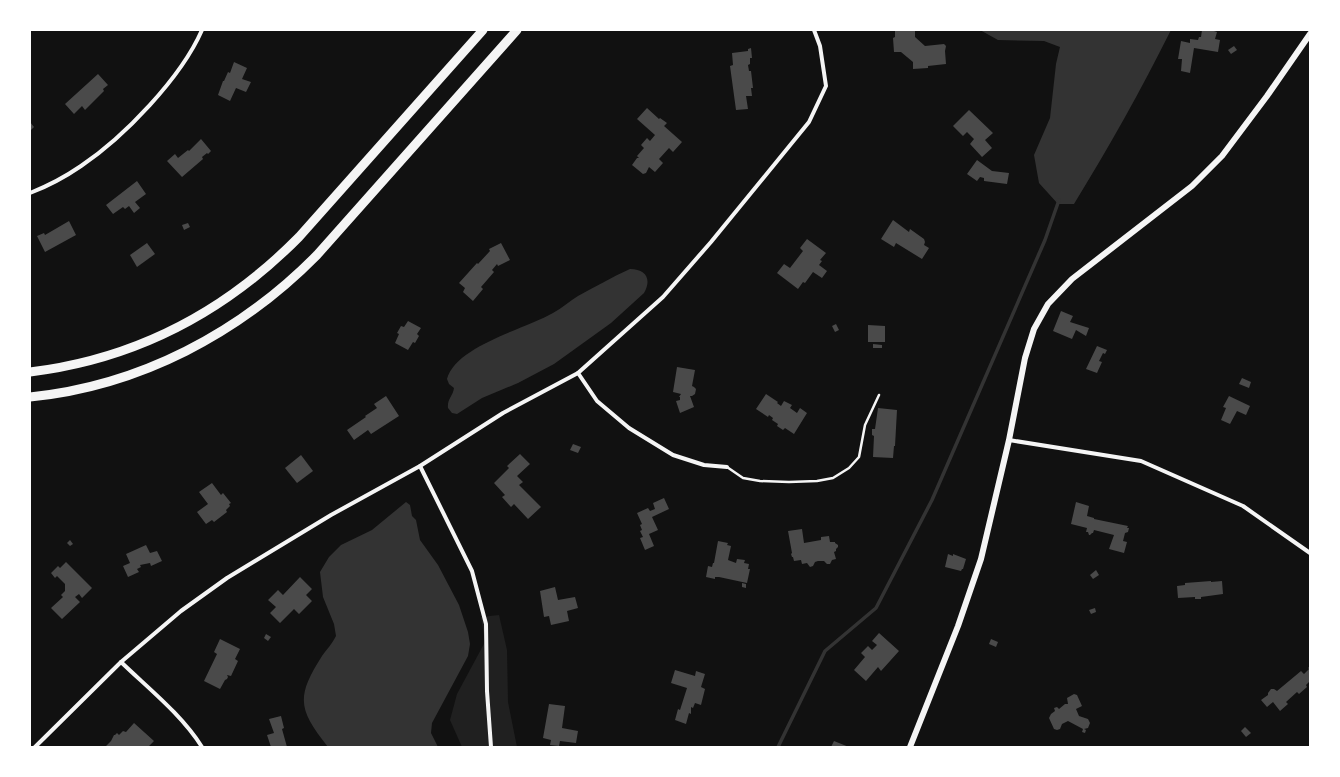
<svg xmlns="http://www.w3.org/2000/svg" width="1340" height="777" font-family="Manrope,sans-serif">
<rect width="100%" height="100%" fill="#111"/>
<path fill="#202020" d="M499,615L507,650L508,702L517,747H462L450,720L457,694L485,642L481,617Z"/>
<g fill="#333">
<path d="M980,30H1171C1141,90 1109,147 1074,204H1058L1039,183L1034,155L1050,118L1056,64L1060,47L1044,41L998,40Z"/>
<path d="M630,269C646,269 652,279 644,293L611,323L554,364L518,383L482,398L457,414L452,413L448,408C447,399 453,396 454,388L449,384L447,379C456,346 525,329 553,313C562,308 570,301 578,296C595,287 612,277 630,269Z"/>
<path d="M406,502L410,505L412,516L416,520L420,540L438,565L459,605L468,632L470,644L468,656L432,723L431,733L438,747H328C299,710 295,698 322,656C327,649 332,644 336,636L334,624L323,597L320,572L329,557L341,545L372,530Z"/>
</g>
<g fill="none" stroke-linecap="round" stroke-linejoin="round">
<path stroke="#333" stroke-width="3.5" d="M778,747L825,651L876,608L932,500L1045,240L1059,200"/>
</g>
<g fill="#4a4a4a">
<path d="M895,30L915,31V37L925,46L944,44L946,46L945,51L946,64L928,66V68L913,69V62L901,52H894L893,38L895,37Z"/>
<path d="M1202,30H1211L1217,32L1215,39L1220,40L1218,52L1194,48L1190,73L1181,71L1182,59H1178L1181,41L1190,43V39L1198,40L1199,37H1201Z"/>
<path d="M1234,46L1237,50L1231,54L1228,50Z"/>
<path d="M751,48L752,58H750V64L748,65L749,71H751L753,88H751L752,96H746L748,109L736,110L730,66L733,65L732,53L748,51V49Z"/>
<path d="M234,62L247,68L242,79L251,82L246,92L236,88L230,101L218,95L223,81H224L228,72L230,73Z"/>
<path d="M98,74L108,85L103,89L104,91L85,110L82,106L74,114L65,104Z"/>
<path d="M647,108L659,119L660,118L667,123L664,126L682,142L673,152L669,148L659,159L663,163L655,172L649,167L646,173L643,174L632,165L637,158H639L637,156L644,148L641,145L647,138L650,141L655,135L637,119Z"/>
<path d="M969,110L993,133L985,140L992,148L982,157L970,144L974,139L967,132L963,136L953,126Z"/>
<path d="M30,122L34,127L31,130L30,129Z"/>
<path d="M201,139L211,151L208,154L207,153L202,157L203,159L182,177L167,161L175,154L178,158L188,150L189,151Z"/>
<path d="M977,160L992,171L1009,173L1007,184L984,181V178L980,177L977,181L967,174Z"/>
<path d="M137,181L146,194L135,202L140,208L134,213L129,206L125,209L123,207L113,214L106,205Z"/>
<path d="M893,220L909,232L910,229L924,239L925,242L924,245L929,248L922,259L896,243L894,247L881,239Z"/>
<path d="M69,221L76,235L45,252L37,236L44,233L45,235Z"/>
<path d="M188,223L190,227L184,230L182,225Z"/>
<path d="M807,239L826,253L820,260L822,261L819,265L827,271L822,278L813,272L805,283L803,282L798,289L777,273L784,264L790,268L803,251L800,248Z"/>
<path d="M147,243L155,254L137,267L130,255Z"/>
<path d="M501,243L510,260L498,266L497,264L492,270L494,272L481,287L483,289L473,301L463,292L465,288L459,283L477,263L478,264L490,251L489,249Z"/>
<path d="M1061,311L1073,316L1070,322L1089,328L1086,336L1076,330L1072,339L1053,331Z"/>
<path d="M408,321L421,328L417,334L419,336L415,343L413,342L408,350L395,343L399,334L397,333L401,326L404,327Z"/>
<path d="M836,324L839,330L835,332L832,326Z"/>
<path d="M868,325L885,326V342H868Z"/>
<path d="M873,344L882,345V348H873Z"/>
<path d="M1097,346L1107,350L1105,354L1103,353L1099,361L1102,362L1097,373L1086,369Z"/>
<path d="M677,367L695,370L692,386L694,387L696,389L695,394L692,396H690L694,407L680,413L676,401L680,400V397H679L681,394L673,392Z"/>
<path d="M1242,378L1251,382L1249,388L1239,384Z"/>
<path d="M766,394L778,402L777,403L781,406L784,401L792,405L790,408L797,413L800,408L807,413L794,434L785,428L783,430L777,426L778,424L772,420L773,418L769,415L768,417L756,409Z"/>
<path d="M386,396L399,416L371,434L368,430L354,440L347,430L366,417L365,416L377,408L374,404Z"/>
<path d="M1229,396L1250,406L1246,415L1237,411L1230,424L1221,420L1226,408L1223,407Z"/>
<path d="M878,408L897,410L895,446H894L893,458L873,457L874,436L872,435V429H875Z"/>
<path d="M573,444L581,447L578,453L570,450Z"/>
<path d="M520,454L530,464L517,476L523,482L519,485L541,507L528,519L514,504L511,507L502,497L505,495L494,483L509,468L507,466Z"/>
<path d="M301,455L313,471L297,483L285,468Z"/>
<path d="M212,483L221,495L223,493L231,503L229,504L230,506L226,510L227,512L214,522L212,520L206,524L197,512L208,504L199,492Z"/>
<path d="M664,498L669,509L652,517L658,530L649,534L654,546L645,550L640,538L643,537L640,531L642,530L640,525L642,524L637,513L648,508L650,511L655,509L653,503Z"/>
<path d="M1076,502L1089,506L1087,516L1094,518V519L1128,526L1127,528H1129L1128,532L1125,533L1123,541L1127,542L1124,553L1109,549L1114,535L1094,530L1093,533H1092L1090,535H1089L1088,532H1086L1087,528L1071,524Z"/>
<path d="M802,529L804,543L821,540V537L829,536L830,542H835V543L838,545V547L836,549V551L834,552L836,559L832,560L830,564H827L824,561H818L815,562L813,566L810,567L807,563L802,564L801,560L794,561L793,557H792L791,554L792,553L788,531Z"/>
<path d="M70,540L73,544L70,546L67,543Z"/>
<path d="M718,541L728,543L727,545L731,546L728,560L736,563L737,559L745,560L744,563L749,564L748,569H750L747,583L719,577H715V579L706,577L708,566L712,567L713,563H714Z"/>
<path d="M146,545L150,553L157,551L162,561L151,566L150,563L140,565L141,567L137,569L139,572L128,577L123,566L130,563L126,554Z"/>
<path d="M948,554L953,556V554L966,559L963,569H962L961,571L945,567Z"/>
<path d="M66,562L92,588L82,598L79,594L75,597L80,602L62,619L51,608L63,597L61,595L65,591V584L57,576L55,578L51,573L58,566L60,568Z"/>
<path d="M1096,570L1099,575L1093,579L1090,575Z"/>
<path d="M300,577L312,589L306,595L312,601L299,614L294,609L280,623L270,613L276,607L268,600L278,590L283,595Z"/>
<path d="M1211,581V582L1222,581L1223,594L1201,597V599H1195V597L1178,598L1177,586L1185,585V583Z"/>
<path d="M742,583L746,584V588L742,587Z"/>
<path d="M555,587L558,600L575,597L578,608L567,611L569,621L551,625L549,616L544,617L540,591Z"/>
<path d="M1095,608L1096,612L1091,614L1089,610Z"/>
<path d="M879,633L899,651L881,671L878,667L866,681L854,670L865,657L861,653L868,646L872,650L877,645L872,641Z"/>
<path d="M266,634L271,637L268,641L264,638Z"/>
<path d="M220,639L240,649L235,659L238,661L231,676L227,675L228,677L227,679L225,680L220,689L204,681L217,654L214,652Z"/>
<path d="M991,639L998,642L996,647L989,644Z"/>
<path d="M1310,666V681L1306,685L1307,687L1299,694L1297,692L1286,702L1288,704L1280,711L1273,702L1267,707L1261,700L1268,695V693L1271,689H1274L1277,691L1301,671L1304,674L1309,669L1308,668Z"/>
<path d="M675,670L695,676L696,671L705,674L701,687L705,689L701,705L695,703L693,708L691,707V714L689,713L686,724L675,720L678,709L680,710L687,688L671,683Z"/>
<path d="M1074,694L1077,695L1082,706L1076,709L1079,716L1088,719L1090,723L1088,728L1084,729L1086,730L1085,733L1082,732L1083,729L1068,721L1062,724L1060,729L1057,730L1054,729L1049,718L1051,714L1055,711L1054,708L1057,707L1059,709L1065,704H1068L1067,698Z"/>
<path d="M549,704L565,706L562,728L578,731L576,743L560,741L559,746L550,745L551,740L543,738Z"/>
<path d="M281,716L284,728L282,729L287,747H271L267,735L274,733L269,719Z"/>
<path d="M134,723L154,741L148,747H107L106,746L111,741L114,735H115L117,733L119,735L123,731L126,732Z"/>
<path d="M1245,727L1251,733L1246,737L1241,731Z"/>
<path d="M834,741L849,747H831Z"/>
</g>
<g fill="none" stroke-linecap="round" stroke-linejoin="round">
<path stroke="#f5f5f5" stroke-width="2.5" d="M727,467L743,478L760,481L789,482L817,481L833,478L849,468L859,457L865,425L879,395"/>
<g stroke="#f5f5f5" stroke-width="4">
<path d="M30,193C48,186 65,177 81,166C124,137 181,78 202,30"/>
<path d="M578,373L597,401L629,428L673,455L704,465L727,467"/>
<path d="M1009,440L1141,461L1243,506L1310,553"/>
<path d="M420,466L472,571L486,624L487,691L491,747"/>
<path d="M121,662C149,689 181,714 202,747"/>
<path d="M35,747L121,662L181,611L227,578L331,515L420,466L503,413L578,373L663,297L711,242L809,122L826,86L820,46L814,30"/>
</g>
<path stroke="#f5f5f5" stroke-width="6" d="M910,747L958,626L981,559L1009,440L1025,358L1034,329L1048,304L1072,279L1192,186L1222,156L1267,96L1310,34"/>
<g stroke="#f5f5f5" stroke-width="9">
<path d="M30,372C136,359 225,312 299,237L483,30"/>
<path d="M30,397C140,386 240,333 317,255L517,30"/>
</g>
</g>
<rect width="1340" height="777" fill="none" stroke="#ffffff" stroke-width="62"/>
</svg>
